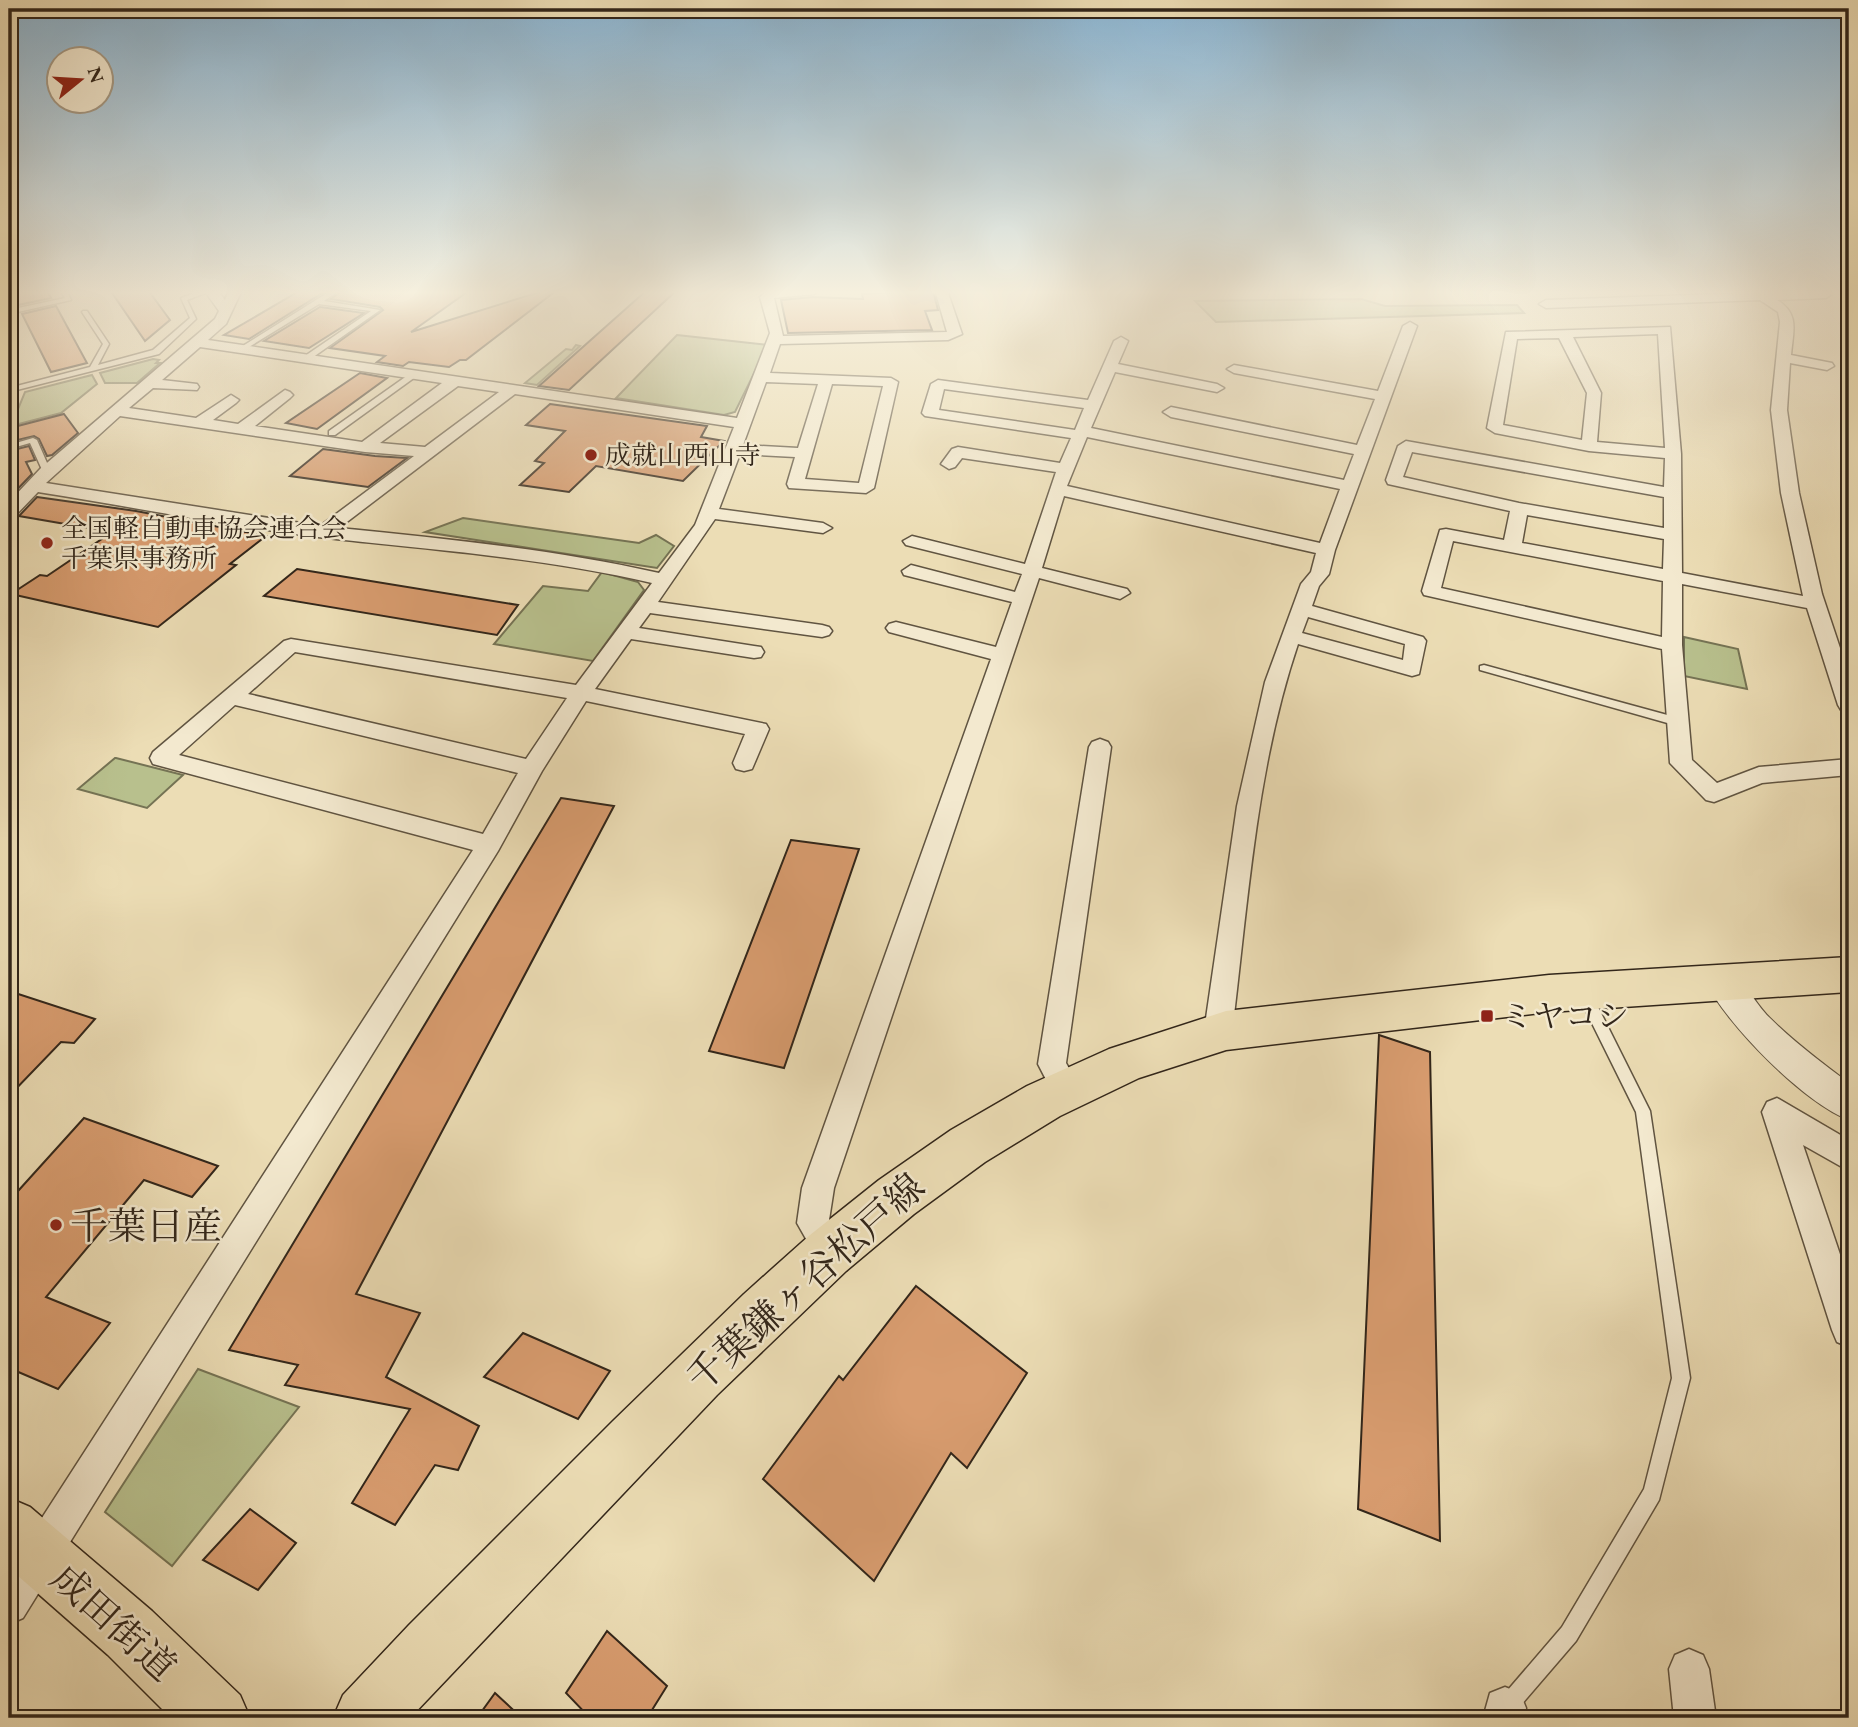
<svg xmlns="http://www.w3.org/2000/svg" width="1858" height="1727" font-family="'EB Garamond','Noto Serif JP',serif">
<rect width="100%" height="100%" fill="#ecddb5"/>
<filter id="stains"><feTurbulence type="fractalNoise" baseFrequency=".00286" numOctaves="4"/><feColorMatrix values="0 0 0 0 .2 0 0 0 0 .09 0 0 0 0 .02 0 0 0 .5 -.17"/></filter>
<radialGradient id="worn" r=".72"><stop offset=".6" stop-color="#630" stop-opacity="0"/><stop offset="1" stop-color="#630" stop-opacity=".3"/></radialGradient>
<g fill="#b8c08d" stroke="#757354" stroke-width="2">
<path d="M1361,299L1385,306L1517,305L1524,313L1216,322L1195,301Z"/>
<path d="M677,335L768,345L735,412L724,415L616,398Z"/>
<path d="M576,345L580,346L537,385L525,383L566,349L572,350Z"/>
<path d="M153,359L159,360L156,363H160L137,383H105L100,373Z"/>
<path d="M92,375L97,384L61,413L11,426L25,392Z"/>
<path d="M463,518L639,543L656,535L674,546L657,568L425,532Z"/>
<path d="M602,572L638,582L644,590L593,661L494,644L543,586L588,591Z"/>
<path d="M1684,637L1738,649L1747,689L1684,676Z"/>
<path d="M115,758H116L183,775L147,808L78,789Z"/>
<path d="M198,1369L299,1407L172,1566L105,1512Z"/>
</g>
<g fill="#d89c6f" stroke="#32261a" stroke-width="2">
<path d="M10,290H47L51,298L18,305Z"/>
<path d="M110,290H148L170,320L145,341Z"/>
<path d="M301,290H327L249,339L224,335Z"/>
<path d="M343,290H470L411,332L546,290H557L466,360H460L449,367L409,362L403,366L377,362L385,356L330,348L383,310L380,307L331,299Z"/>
<path d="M647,290H677L569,390L539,386Z"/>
<path d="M933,290L938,310L925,311L932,330L788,333L781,300L813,297L863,299L862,294Z"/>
<path d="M56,306L87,363L51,372L22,314Z"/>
<path d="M320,307L364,313L309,348L264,341Z"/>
<path d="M360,373L387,378L317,429L286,423Z"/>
<path d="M550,404L707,426L701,437L724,441L683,481L596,466L569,492L520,485L544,463L535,461L565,431L526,425Z"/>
<path d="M64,414L78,433L52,455L47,456L39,439L34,436L9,442V425L10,428Z"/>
<path d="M29,446L35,460L26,462L32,474L9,498V451Z"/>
<path d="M323,449L375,456L407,458L368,487L290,476Z"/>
<path d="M37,497L136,511L266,536L230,564L236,565L158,627L11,594L40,575L47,576L112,532L19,516Z"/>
<path d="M297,569L518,605L497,635L264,596Z"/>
<path d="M561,798L614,806L356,1294L420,1313L386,1377L479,1426L458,1470L435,1465L395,1525L352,1503L410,1409L285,1385L298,1365L229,1350Z"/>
<path d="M791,840L859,849L784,1068L709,1051Z"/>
<path d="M9,991L95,1019L74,1043L61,1042L9,1096Z"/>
<path d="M1379,1035L1430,1052L1440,1541L1358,1509Z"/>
<path d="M84,1118L218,1166L192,1197L144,1180L46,1297L110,1323L58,1389L9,1368V1201Z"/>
<path d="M916,1286L1027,1373L967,1468L951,1453L874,1581L763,1479L839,1376L843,1380Z"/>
<path d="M523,1333L610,1371L578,1419L484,1377Z"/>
<path d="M250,1509L296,1543L258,1590L203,1560Z"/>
<path d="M607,1631L667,1686L647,1718H590L566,1693Z"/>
<path d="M495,1693L522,1718H477Z"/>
</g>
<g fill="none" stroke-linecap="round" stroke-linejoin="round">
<defs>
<g id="service">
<path d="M60,290H66L71,300L9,314V310L65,298Z"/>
<path d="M203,290H213L187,300L196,319L159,354L9,392V388L90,367L103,344L82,312L83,311H87L109,344L98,365L153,350L190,318L181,298Z"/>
<path d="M332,290H340L324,301L380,310L309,360L302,358L371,311L319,304L244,350L238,349Z"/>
<path d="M411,373L418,375L335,435H329V431Z"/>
<path d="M33,438L37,440L51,472L50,474L43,472L30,443L9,449V445Z"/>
<path d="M1484,665L1682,719L1683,722L1678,726L1480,670V666Z"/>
<path d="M1585,989L1590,991L1650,1111L1690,1378L1659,1500L1576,1641L1515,1712L1508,1715L1501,1712L1498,1705L1501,1698L1562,1627L1644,1489L1672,1378L1636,1112L1578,995L1580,991Z"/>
</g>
<g id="minor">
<path d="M204,290H217L225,300L229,290H242L226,324L208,340L737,418L770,333L760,297L768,290H820L814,294L774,298L783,336L947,332L935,290H947L962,334L948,340L780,344L770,373L891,378L898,382L874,488L866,493L789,488L787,484L795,457L740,454L719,509L823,523L832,528L823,533L715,519L658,602L822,625L829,627L832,631L829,635L822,637L650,613L639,628L754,646L761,647L764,652L761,657L754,658L631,639L595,689L766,724L769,729L752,769L744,771L736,769L733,763L745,734L586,701L542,771L498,851L23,1618L9,1624V1569L473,850L153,764L150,758L153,752L284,641L291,639L576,685L652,583C545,558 435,550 326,538C230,527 134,507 38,492L15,516L9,517V502L41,468L215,319L219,311ZM200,347L442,383L362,442L255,426L290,398L293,395L290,392L285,390L238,424L213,420L236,403L239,400L231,395L196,418L129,408L153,388L197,390L199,387L197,384L162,380ZM766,382L818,384L798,448L743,445ZM832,384L883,386L859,483L805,479ZM458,386L499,392L425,447L380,443ZM515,394L734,427L695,525L659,573C554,549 446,539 339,528ZM120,416L365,452L414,456L320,526L46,483ZM295,652L567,698L526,759L248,694ZM235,705L518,773L483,834L179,755Z"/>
<path d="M1747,290L1765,292L1829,290L1832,294L1826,298L1777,300C1800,314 1793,331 1791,355L1832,363L1834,366L1827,370L1790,363L1787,410L1799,493L1822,594L1849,675V712L1841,710L1838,705L1807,608L1682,584V645L1692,760L1717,783L1759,767L1849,759V775L1762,783L1714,802L1706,800L1670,763L1662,649L1424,595L1422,591L1440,530L1446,529L1504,540L1510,511L1388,484L1386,480L1398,446L1406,441L1664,487L1665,458L1589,451L1495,433L1487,428L1506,332L1670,327L1681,454L1682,573L1803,596L1781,493L1771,410L1780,322L1778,312L1760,300L1546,308L1539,304L1546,300L1749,293ZM1658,334L1665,448L1597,442L1601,393L1573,337ZM1559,338L1587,393L1582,440L1503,425L1517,339ZM1412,452L1664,497V528L1519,503L1403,477ZM1527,515L1664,539L1663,569L1522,543ZM1453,541L1663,581L1662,637L1441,588Z"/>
<path d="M1410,322L1417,326L1335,550L1329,574L1319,586L1312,606L1423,637L1426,641L1419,674L1412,676L1298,644C1256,768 1248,903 1232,1032L1228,1041L1218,1044L1208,1041L1204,1032L1237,806L1265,682L1301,584L1311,572L1316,553L1064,496L1042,568L1127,589L1130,593L1120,599L1039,578L834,1188L829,1220L845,1249L840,1260L829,1265L818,1260L797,1223L802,1188L991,659L889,632L886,628L889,624L896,622L996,647L1012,602L904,575L902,571L911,565L1015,592L1022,574L906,545L903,541L912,536L1025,564L1056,472L962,458L955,467L949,469L941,464L952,449L958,447L1060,463L1071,438L925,416L922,413L931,384L938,380L1088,400L1114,341L1121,337L1128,341L1118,364L1217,384L1224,388L1217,392L1115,372L1091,428L1344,480L1354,454L1171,417L1163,412L1171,407L1357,445L1375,399L1234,373L1227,369L1234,365L1378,391L1403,326ZM944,389L1084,408L1075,430L939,410ZM1087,437L1340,489L1320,543L1067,486ZM1308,617L1405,644L1403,660L1302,633Z"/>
<path d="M1100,739L1108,742L1111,747L1066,1063L1081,1090L1076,1099L1066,1103L1056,1099L1038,1064L1089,747L1092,742Z"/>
<path d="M1777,1098L1849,1140V1171L1803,1145L1849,1281V1347L1837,1342L1832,1330L1762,1112L1767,1102Z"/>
<path d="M1689,1649L1703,1655L1709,1669L1716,1718H1674L1669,1669L1675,1655Z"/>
<path d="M1505,1687L1520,1693L1526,1708L1525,1718H1483L1490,1693Z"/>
</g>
<path id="tertiary" d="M1722,968C1744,976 1753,1002 1770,1018C1794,1042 1822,1063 1849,1083V1120C1806,1105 1726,1024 1706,982L1710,972Z"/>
<path id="primary" d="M1849,957V992L1549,1012L1226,1050L1139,1078L1060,1116L985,1162L914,1214L846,1271L717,1395L410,1718H333L343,1695L409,1625L613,1421L744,1294L810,1235L879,1180L951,1130L1027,1086L1109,1049L1226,1011L1549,975Z"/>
<path id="trunk" d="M9,1498L30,1507L152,1611L240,1695L250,1718H171L108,1655L9,1568Z"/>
</defs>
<use href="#service" stroke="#605441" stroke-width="3"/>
<use href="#minor" stroke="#605441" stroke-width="3"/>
<use href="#tertiary" stroke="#605441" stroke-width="2"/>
<use href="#primary" stroke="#32261a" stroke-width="3"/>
<use href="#trunk" stroke="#32261a" stroke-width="3"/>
<use href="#service" fill="#f3e9cf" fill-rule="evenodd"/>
<use href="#minor" fill="#f3e9cf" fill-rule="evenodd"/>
<use href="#tertiary" fill="#f3e9cf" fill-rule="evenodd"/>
<use href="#primary" fill="#ecddb5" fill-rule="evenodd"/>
<use href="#trunk" fill="#ecddb5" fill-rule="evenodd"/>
</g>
<linearGradient id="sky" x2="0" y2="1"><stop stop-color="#8ab6d5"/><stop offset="0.55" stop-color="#f6f0de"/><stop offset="1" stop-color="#f6f0de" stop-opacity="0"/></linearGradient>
<rect width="1858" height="532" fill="url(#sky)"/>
<g fill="#8f2418" stroke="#f3e9cf" stroke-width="2.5">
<circle cx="591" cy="455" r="7"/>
<circle cx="47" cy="543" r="7"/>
<rect x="1480" y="1009" width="14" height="14" rx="3.5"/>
<circle cx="56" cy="1225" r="7"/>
</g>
<g text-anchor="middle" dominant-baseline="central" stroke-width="5" stroke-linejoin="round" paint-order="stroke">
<g font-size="26" fill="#32261a" stroke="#f3e9cf" text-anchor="start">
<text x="605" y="455">成就山西山寺</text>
<text x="61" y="528">全国軽自動車協会連合会<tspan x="61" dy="30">千葉県事務所</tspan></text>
</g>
<g font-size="32" fill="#32261a" stroke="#f3e9cf" text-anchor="start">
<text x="1501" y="1016">ミヤコシ</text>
</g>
<g font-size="38" fill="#32261a" stroke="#f3e9cf" text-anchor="start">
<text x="70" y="1225">千葉日産</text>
</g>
<g font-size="38" fill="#32261a" stroke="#f3e9cf">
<text transform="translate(805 1282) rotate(-42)">千葉鎌ヶ谷松戸線</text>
<text transform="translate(114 1622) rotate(42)">成田街道</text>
</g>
</g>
<rect width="1858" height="1727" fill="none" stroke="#ecddb5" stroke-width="35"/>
<rect x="10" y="10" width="1837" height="1706" fill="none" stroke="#32261a" stroke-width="3.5"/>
<rect x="18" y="18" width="1823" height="1692" fill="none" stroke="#32261a" stroke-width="2"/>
<g transform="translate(80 80) rotate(72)"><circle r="33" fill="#f3e9cf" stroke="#a69b87" stroke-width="2"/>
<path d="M0-5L12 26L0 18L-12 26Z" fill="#8f2418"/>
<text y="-10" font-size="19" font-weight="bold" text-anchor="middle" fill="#32261a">N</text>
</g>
<rect width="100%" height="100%" filter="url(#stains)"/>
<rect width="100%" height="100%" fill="url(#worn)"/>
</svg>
